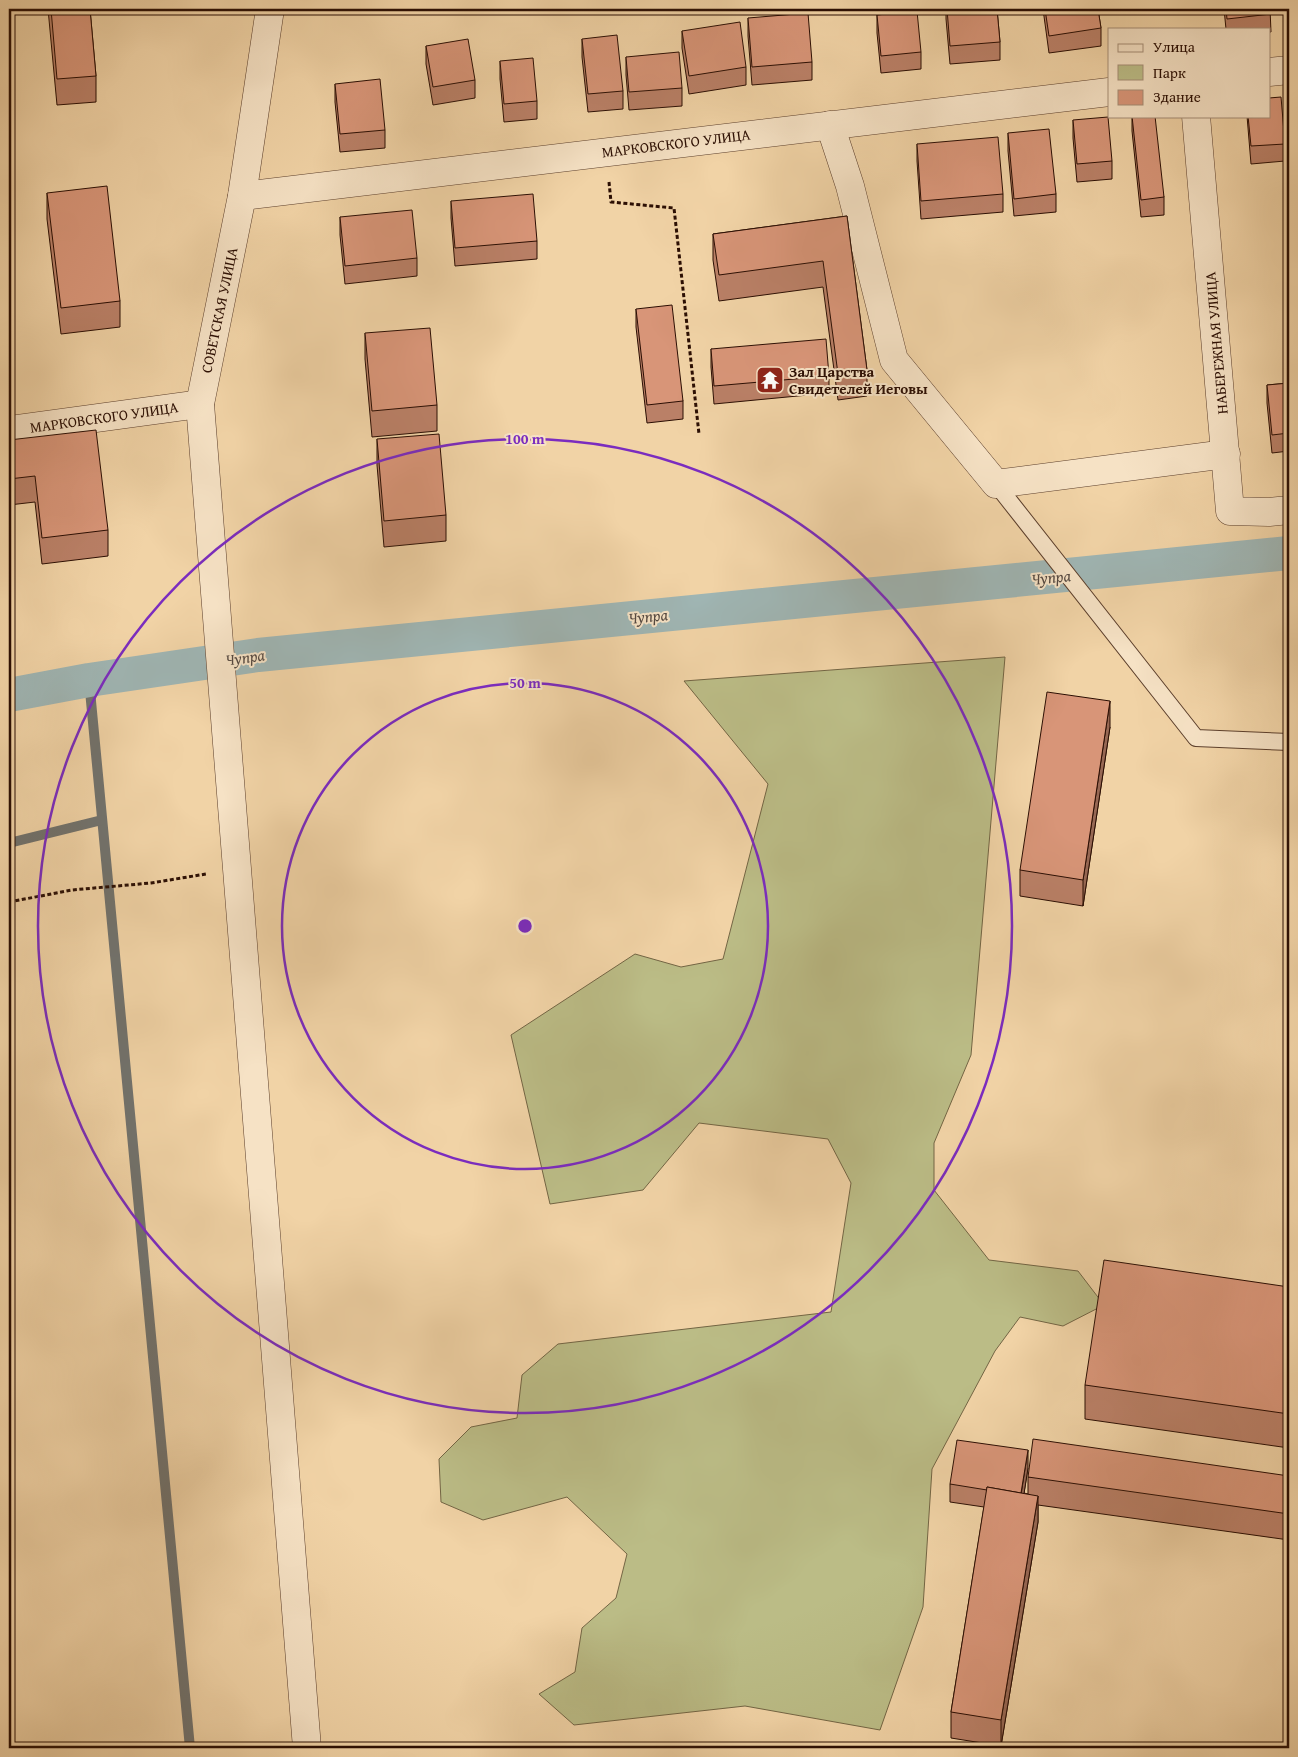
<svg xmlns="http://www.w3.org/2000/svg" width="1298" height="1757" font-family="'Gentium Book Plus',serif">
<rect width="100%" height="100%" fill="#f1d3a6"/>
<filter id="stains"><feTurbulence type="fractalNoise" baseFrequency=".004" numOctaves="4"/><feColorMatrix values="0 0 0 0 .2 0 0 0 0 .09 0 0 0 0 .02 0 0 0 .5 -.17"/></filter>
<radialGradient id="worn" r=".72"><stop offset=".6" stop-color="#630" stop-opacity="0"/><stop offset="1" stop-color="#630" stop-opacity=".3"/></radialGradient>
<path fill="#bbbc86" stroke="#736544" d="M1005,657L971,1055L934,1143V1190L989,1260L1078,1271L1104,1305L1063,1326L1020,1317L995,1351L932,1469L923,1607L880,1730L745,1706L574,1725L539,1694L575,1672L582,1628L616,1598L627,1554L567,1497L483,1520L441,1502L439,1459L471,1427L517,1418L522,1375L558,1344L831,1312L851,1183L828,1139L699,1123L643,1190L550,1204L511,1035L635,954L681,967L723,959L768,784L684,681Z"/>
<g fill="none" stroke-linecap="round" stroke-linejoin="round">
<g stroke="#71726d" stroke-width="10">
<path d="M89,680L190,1748"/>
<path d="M9,843L102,820"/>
</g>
<path stroke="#9fb5b3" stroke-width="34" d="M9,695L89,680L258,655L1289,553"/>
<defs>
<path id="service" d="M996,484L1196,738L1289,742"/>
<g id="minor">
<path d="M270,9L242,196L200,404L307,1748"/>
<path d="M1269,72L1289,70"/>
<path d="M1196,116L1230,511L1269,512L1289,510"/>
<path d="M830,125L850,186L894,360L996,484L1226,454"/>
<path d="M242,196L1109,92"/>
<path d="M9,430L200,404"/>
</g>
</defs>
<use href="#service" stroke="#5c3f2c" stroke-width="18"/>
<use href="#minor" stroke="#5c3f2c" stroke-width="29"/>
<g stroke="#2b0e03" stroke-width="3" stroke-dasharray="4 2.5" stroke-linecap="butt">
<path d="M609,182L611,202L674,208L699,434"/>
<path d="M9,902L72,890L151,883L206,874"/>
</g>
<use href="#service" stroke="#f6e2c5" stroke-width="16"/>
<use href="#minor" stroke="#f6e2c5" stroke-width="28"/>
</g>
<g fill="#ba8067" stroke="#2b0e03">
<path d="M48,9H90L96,76V102L57,105Z"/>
<path d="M946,9H997L1000,42V60L950,64L946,19Z"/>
<path d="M1043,9H1098L1101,28V46L1049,53Z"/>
<path d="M1224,9H1270L1271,32H1269V29H1226Z"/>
<path d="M877,15L921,52V69L881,73L877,33Z"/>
<path d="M748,18L812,62V80L752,85L748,36Z"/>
<path d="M682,31L746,67V85L689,94L682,48Z"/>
<path d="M582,39L623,91V109L588,112L582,57Z"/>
<path d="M426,46L475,80V98L433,105L426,64Z"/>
<path d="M626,57L682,88V106L629,110L626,75Z"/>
<path d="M500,61L537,101V119L504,122L500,79Z"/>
<path d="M335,84L385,130V148L340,152L335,102Z"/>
<path d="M1132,116L1164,197V215L1141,217L1132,131Z"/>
<path d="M1247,116H1269L1285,144V161L1251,164Z"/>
<path d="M1073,120L1112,161V179L1077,182L1073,138Z"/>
<path d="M1008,133L1056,194V212L1014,216L1008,151Z"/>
<path d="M917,144L1003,194V212L921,219L917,161Z"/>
<path d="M47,193L120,301V327L61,334L47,219Z"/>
<path d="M451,201L537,241V259L455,266L451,218Z"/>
<path d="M847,216L867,370V396L838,400L823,287L719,301L713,260V234Z"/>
<path d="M340,217L417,258V276L345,284L340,235Z"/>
<path d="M636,309L683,401V419L647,423L636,327Z"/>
<path d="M365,333L437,405V431L372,437L365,359Z"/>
<path d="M711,349L829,376V393L714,404L711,367Z"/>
<path d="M1289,383V451L1272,453L1267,403V385Z"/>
<path d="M377,439L446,515V541L384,547L377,465Z"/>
<path d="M9,440L108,530V556L42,564L35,502L9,505Z"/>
<path d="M1110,727L1083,906L1020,896V870Z"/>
<path d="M1289,1287V1448L1085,1419V1385Z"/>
<path d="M1028,1468L1024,1493L1028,1494V1477L1289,1476V1540L1038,1505V1522L1001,1746L951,1738V1712L984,1507L950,1502V1484Z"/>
</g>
<g fill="#976854" stroke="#2b0e03">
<path d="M1110,701V727L1083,906V880Z"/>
<path d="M1028,1450V1468L1021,1513V1495Z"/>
<path d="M1038,1496V1522L1001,1746V1720Z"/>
</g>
<g fill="#d89578" stroke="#2b0e03">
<path d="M51,9H90L96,76L57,79Z"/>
<path d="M947,9H997L1000,42L950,46Z"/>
<path d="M1045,9H1098L1101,28L1049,36Z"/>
<path d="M1226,9H1270L1271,14L1227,19Z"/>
<path d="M917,11L921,52L881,56L877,15Z"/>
<path d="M808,13L812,62L752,67L748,18Z"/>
<path d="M740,22L746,67L689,76L682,31Z"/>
<path d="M617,35L623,91L588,94L582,39Z"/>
<path d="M468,39L475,80L433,87L426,46Z"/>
<path d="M679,52L682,88L629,92L626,57Z"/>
<path d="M533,58L537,101L504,104L500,61Z"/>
<path d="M380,79L385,130L340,134L335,84Z"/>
<path d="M1281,97L1285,144L1251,146L1248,116H1269V98Z"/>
<path d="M1132,116H1155L1164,197L1141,200Z"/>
<path d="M1108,117L1112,161L1077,164L1073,120Z"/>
<path d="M1049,129L1056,194L1014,199L1008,133Z"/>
<path d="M998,137L1003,194L921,201L917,144Z"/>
<path d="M107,186L120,301L61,308L47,193Z"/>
<path d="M533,194L537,241L455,248L451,201Z"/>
<path d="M412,210L417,258L345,266L340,217Z"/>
<path d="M847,216L867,370L838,374L823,261L719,275L713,234Z"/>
<path d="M672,305L683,401L647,405L636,309Z"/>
<path d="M430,328L437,405L372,411L365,333Z"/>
<path d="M826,339L829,376L714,386L711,349Z"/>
<path d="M1289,383V433L1272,435L1267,385Z"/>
<path d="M96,430L108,530L42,538L35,476L9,479V440Z"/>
<path d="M439,434L446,515L384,521L377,439Z"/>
<path d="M1047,692L1110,701L1083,880L1020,870Z"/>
<path d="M1104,1260L1289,1287V1414L1085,1385Z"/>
<path d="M1033,1439L1289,1476V1514L1028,1477Z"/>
<path d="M957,1440L1028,1450L1021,1493L987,1487V1490L950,1484Z"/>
<path d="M987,1487L1038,1496L1001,1720L951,1712Z"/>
</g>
<g fill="none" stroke="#7b2cbf" stroke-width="2.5">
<circle cx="525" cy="926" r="243"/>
<circle cx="525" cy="926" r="487"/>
</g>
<defs>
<symbol id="temple-square" viewBox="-11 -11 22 22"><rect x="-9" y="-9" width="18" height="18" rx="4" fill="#8f2418" stroke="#f6e2c5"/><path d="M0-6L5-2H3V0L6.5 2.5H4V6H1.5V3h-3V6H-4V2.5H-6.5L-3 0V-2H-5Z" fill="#fff"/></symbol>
</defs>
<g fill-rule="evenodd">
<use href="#temple-square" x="754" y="364" width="32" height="32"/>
</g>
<g text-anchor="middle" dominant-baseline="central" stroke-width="4" stroke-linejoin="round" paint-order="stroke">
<g font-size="15" fill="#2b0e03" stroke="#f6e2c5">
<text transform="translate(676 143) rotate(-7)">МАРКОВСКОГО УЛИЦА</text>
<text transform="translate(219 310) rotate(-78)">СОВЕТСКАЯ УЛИЦА</text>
<text transform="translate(1216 343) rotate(-95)">НАБЕРЕЖНАЯ УЛИЦА</text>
<text transform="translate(104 417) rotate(-8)">МАРКОВСКОГО УЛИЦА</text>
</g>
<g font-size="15" font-weight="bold" fill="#2b0e03" stroke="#f6e2c5" text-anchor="start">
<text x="789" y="371">Зал Царства<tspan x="789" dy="17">Свидетелей Иеговы</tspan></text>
</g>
<g font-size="16" font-style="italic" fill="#544841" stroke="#f6e2c5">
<text transform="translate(1051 577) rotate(-6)">Чупра</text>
<text transform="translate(648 616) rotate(-6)">Чупра</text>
<text transform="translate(245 657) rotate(-8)">Чупра</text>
</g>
</g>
<circle cx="525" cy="926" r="8" fill="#7b2cbf" stroke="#f6e2c5" stroke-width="2.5"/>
<g font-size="15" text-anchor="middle" font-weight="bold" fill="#7b2cbf" stroke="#f6e2c5" stroke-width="4" stroke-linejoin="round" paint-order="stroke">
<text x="525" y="444">100 m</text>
<text x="525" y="688">50 m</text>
</g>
<rect width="1298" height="1757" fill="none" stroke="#f1d3a6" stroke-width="30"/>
<rect x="10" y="10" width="1278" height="1737" fill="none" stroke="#2b0e03" stroke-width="2.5"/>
<rect x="15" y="15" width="1268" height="1727" fill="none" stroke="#2b0e03"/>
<rect x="1108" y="28" width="162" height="90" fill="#f6e2c5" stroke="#a58d77"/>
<rect x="1118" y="44" width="25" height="8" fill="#f6e2c5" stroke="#a58d77"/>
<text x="1153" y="52" font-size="15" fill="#2b0e03">Улица</text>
<rect x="1118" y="65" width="25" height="15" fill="#bbbc86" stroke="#a58d77"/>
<text x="1153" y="78" font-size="15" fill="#2b0e03">Парк</text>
<rect x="1118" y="90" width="25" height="15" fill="#d89578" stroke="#a58d77"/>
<text x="1153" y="102" font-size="15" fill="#2b0e03">Здание</text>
<rect width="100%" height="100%" filter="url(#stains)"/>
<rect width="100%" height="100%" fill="url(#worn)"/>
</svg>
